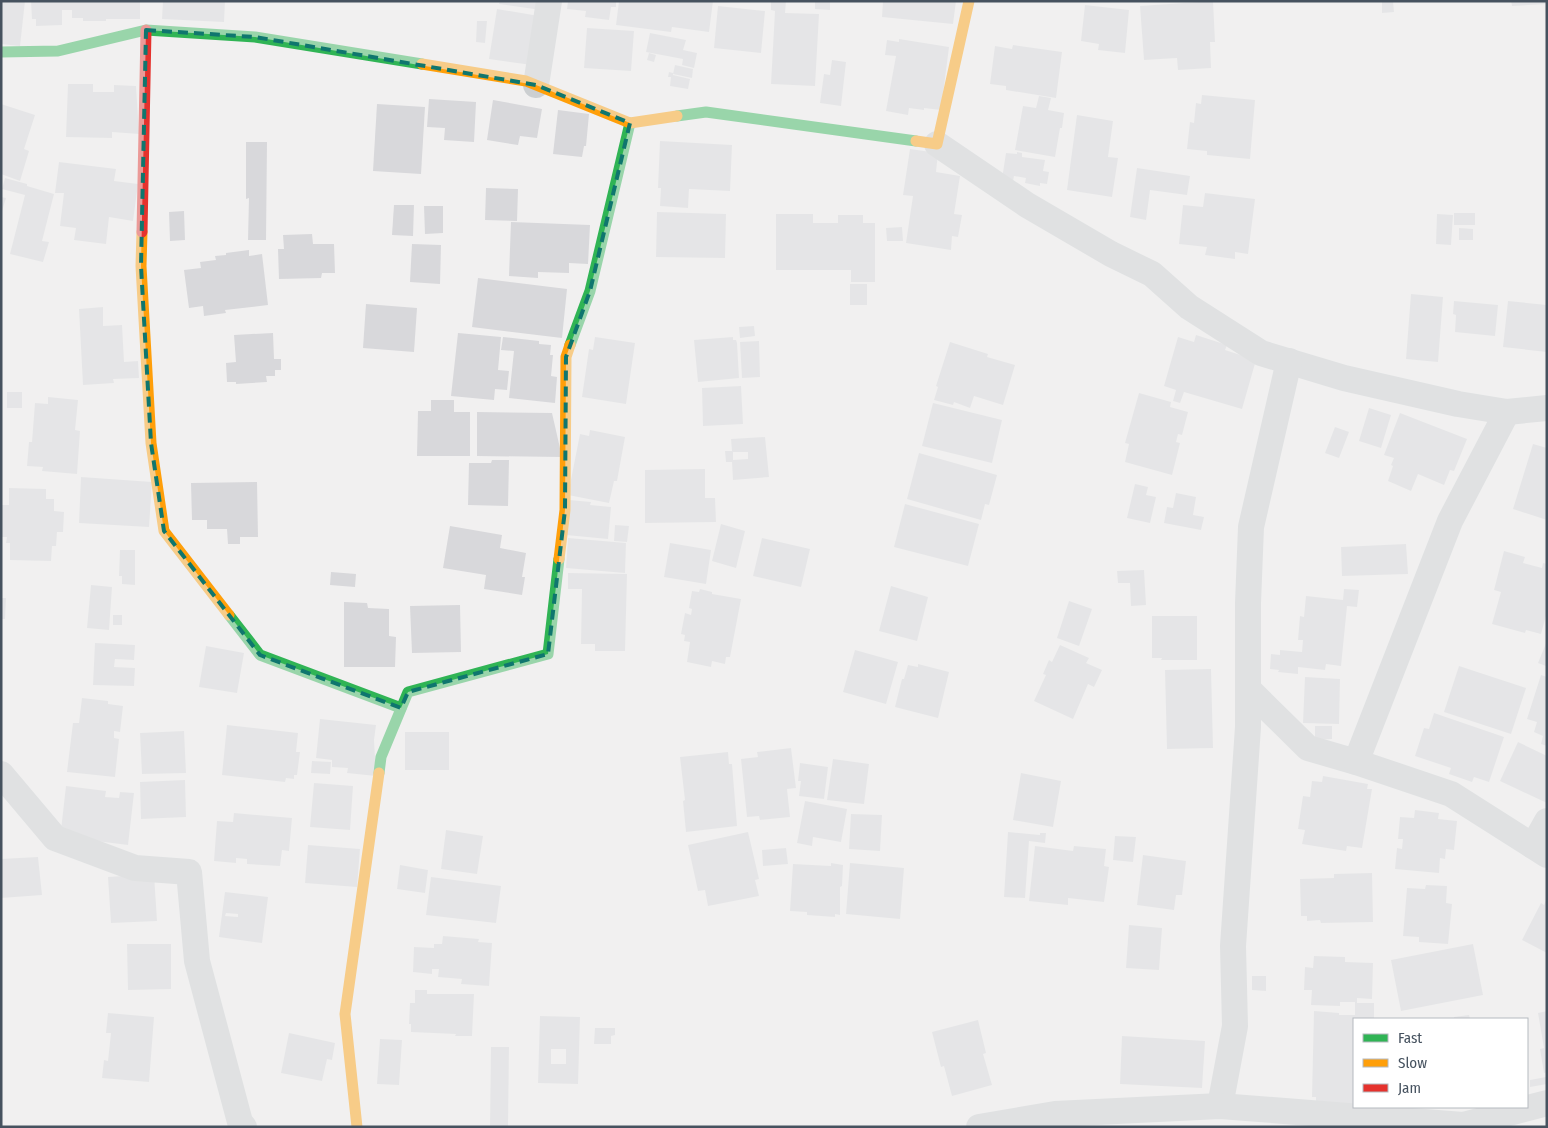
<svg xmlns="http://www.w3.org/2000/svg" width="1548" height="1128" font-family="'Fira Sans Condensed',sans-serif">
<rect width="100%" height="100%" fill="#f1f0f0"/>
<g fill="#d8d8db" fill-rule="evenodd">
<path d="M1,1H25L20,46L1,44Z"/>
<path d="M31,1H140V19H106V21H83V18H72V10H62V25L36,26V19H32Z"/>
<path d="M163,1H225L224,22L162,19Z"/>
<path d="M500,1H542L541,10L499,4Z"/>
<path d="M568,1H616V7H611L609,20L585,17L586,11L567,9Z"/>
<path d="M619,1H713L709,32L672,27L671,32L616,25Z"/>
<path d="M771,1H786L785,13L819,14L815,86L771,84L775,11L771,10Z"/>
<path d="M815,1H830V10L815,9Z"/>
<path d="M883,1H956L953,24L882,17Z"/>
<path d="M1213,1L1215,42H1210L1211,68L1178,70L1177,58L1144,60L1140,6Z"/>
<path d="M1382,1H1393L1394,12L1382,13Z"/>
<path d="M1511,1H1547V4L1512,6Z"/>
<path d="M1085,5L1129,10L1125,53L1098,50L1099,44L1081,41Z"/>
<path d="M718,6L765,11L761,53L714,48Z"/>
<path d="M497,9L539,16L532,65L489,59Z"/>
<path d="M477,21H487L485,43L476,42Z"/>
<path d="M587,28L634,31L631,71L584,68Z"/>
<path d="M650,33L686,40L683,50L697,53L694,68L682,65L683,59L646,52Z"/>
<path d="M899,39L949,47L941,110L924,108V110L909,108L908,115L886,111L896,56L885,55L887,40L899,42Z"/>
<path d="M1013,45L1062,52L1056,98L1006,90V86L990,84L995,46L1012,49Z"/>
<path d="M649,53L656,55L654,62L647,60Z"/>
<path d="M832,60L846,62L841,106L820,103L824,74L830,75Z"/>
<path d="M675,65L693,69L692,78L673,74Z"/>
<path d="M669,72L673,73V75L690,79L688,89L670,86L671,77H668Z"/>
<path d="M68,84H93V92H114V85L136,86L139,134L112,132V138L66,137Z"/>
<path d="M1202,95L1255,100L1250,159L1207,155V151L1187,149L1190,122L1194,123L1196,103L1201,104Z"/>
<path d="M1039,96L1051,98L1048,110L1064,113L1062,128H1060L1055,157L1015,150L1023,106L1036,108Z"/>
<path d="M429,99L476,102L474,142L444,140L445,128L427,127Z"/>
<path d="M493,100L542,109L537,138L520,136L518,145L487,140Z"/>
<path d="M1,104L35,115L24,149L29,151L20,181L1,174Z"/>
<path d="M377,104L425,107L421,174L373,171Z"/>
<path d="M558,110L589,114L586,146H584L582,157L553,154Z"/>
<path d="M1077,115L1113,121L1108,157L1118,158L1112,197L1067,190Z"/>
<path d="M660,141L732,145L730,191L689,189L688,208L660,206L661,188H658Z"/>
<path d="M246,142H267L266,240H248L249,198L246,199Z"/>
<path d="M910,149L938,153L936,172L960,176L954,214L962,215L958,237L952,236L951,250L906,243L913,196L903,195Z"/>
<path d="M1017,152L1022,153V157L1045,160L1043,171L1049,172L1047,184L1040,183V186L1025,183L1026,178L1014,176L1013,181L1002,179L1006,153L1017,154Z"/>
<path d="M59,162L116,169L114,181L138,184L133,221L109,217L106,244L74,240L76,228L60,226L64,193H55Z"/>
<path d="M1137,168L1190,176L1187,195L1150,190L1146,220L1130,217Z"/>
<path d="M5,178L27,184V186L54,194L42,241L49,242L43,262L10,254L25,195L2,189Z"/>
<path d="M486,188L518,189L517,221L485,220Z"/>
<path d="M1205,193L1255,199L1248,254L1235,252V259L1205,255L1207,247L1179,244L1183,205L1203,207Z"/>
<path d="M1,197L6,198L2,211H1Z"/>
<path d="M394,205H414L413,236L392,235Z"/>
<path d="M424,206H443V233L425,234Z"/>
<path d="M184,211L185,240L170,241L169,212Z"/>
<path d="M657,212L726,214L725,258L656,257Z"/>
<rect x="1454" y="213" width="21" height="12"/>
<path d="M776,214H813V223H838V215H863V223H875V282H851V270H776Z"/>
<path d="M1437,214L1453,215L1451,245L1436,244Z"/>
<path d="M511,222L590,225L588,264L569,263V273L538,272V278L509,276Z"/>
<path d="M902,227L903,241H887L886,228Z"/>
<path d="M1459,228L1473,229V240H1459Z"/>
<path d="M312,234L313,244H334L335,273H322L321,278L279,279L278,249H284L283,235Z"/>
<path d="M412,244L441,245L440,284L410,282Z"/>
<path d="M249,250V256L262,254L268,305L225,310L226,313L204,316L203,306L189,308L184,270L201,268L200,262L216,260L215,256L226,255V253Z"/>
<path d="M478,278L567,289L562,338L472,327Z"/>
<rect x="850" y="284" width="17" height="21"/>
<path d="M1411,294L1443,297L1438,362L1406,359Z"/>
<path d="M1454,301L1498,305L1495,336L1455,332L1456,315L1453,314Z"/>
<path d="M1508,301L1547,305V352L1503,347Z"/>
<path d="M366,304L417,308L414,352L363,348Z"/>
<path d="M103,307V326L122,325L124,362L138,361L139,378L113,379L114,383L83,385L79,309Z"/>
<path d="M754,326L755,336L740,338L739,327Z"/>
<path d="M273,333L274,359H281V370H275V376H266L267,382L236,384V382H227L226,363L236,362L234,335Z"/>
<path d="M458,333L501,337L498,370L509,371L507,390L495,389L494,400L451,396Z"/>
<path d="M1196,335L1227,345L1225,350L1256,360L1242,409L1184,392L1180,403L1173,401L1176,390L1164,386L1178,337L1194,342Z"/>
<path d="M503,337L539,341V344L551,345L550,355H553L551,376L557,377L555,403L509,398L514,351L501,350Z"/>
<path d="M595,337L635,343L626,404L582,397L589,349L593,350Z"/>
<path d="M733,337V340H736L737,343L739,378L698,382L694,340Z"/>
<path d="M759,341L760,377L742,378L740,342Z"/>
<path d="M950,342L988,354L987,357L1015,365L1003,405L974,396L970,408L954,402L953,405L934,400L938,387L936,386Z"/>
<path d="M741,386L743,424L703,426L702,388Z"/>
<rect x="7" y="392" width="15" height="16"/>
<path d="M1139,393L1171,402L1170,407L1188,412L1182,435L1178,434L1176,442L1180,443L1172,475L1125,462L1129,444L1125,443Z"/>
<path d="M48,397L78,400L75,430L80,431L77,474L42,471L43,467L27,466L29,442H32L35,403L48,404Z"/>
<path d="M431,400H454V412H470V456H417L418,411H431Z"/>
<path d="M933,403L1002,420L992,463L922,446Z"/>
<path d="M1369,408L1391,415L1381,448L1359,441Z"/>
<path d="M477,412L552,413L562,457L477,456Z"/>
<path d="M1400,413L1467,439L1454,471L1450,470L1444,485L1418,474L1411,491L1388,481L1393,466L1391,465L1394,458L1384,455Z"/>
<path d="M1335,427L1349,432L1339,458L1325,453Z"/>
<path d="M590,430L625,437L617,481H614L609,503L568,495L580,434L589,436Z"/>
<path d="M765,437L769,477L733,480L732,462H726L725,451H732L731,439ZM733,452H748V459L733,460Z"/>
<path d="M1533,444L1547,448V520L1513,509Z"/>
<path d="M919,453L997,475L989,505L985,504L981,520L907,499Z"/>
<path d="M492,460H509L508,506L468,505L469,463H491Z"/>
<path d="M705,469V498H715L716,522L645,523V470Z"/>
<path d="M81,477L152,482L149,527L79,523Z"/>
<path d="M257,482L258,537H240V544H228L227,529H207V520H192L191,483Z"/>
<path d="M1135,484L1148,487L1146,495L1156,497L1150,523L1127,518Z"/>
<path d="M9,488L46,489V499H54V511L64,512L63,532H57L56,546H52L51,561L10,560V543H6L7,537H1V505H9Z"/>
<path d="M1176,493L1196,497L1193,515L1204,517L1201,530L1164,523L1167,507L1173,508Z"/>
<path d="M569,500L591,502L590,505L611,507L608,539L566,535Z"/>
<path d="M905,504L979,524L968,566L894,547Z"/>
<path d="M721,524L745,531L736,568L712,561Z"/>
<path d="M615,525L629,526L627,542L614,541Z"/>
<path d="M450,526L502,535L500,548L526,553L522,577H525L522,595L484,589L486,575L443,568Z"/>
<path d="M568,538L626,543L625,573L566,568Z"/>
<path d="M762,538L810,549L801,587L753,576Z"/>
<path d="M670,543L711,550L706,584L664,577Z"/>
<path d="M1406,544L1408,574L1342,576L1341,547Z"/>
<path d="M120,550H135V585L122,584V576H119Z"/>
<path d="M1504,551L1525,557L1523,563L1542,568L1543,563L1547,564V612L1541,634L1526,630L1525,633L1492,624L1501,592L1494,590Z"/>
<path d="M1144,570L1146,605L1131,606L1130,583H1118L1117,571Z"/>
<path d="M331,572L356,574L355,587L330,585Z"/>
<path d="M568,573L627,574L625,651H595V644H581L582,589H568Z"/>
<path d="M91,585L112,587L109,630L87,628Z"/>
<path d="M891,586L928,597L917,641L879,631Z"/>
<path d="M700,589L712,592V594L741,599L730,657H726L725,664L712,661L711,667L687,662L690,642L684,641L685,635L681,634L685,613L691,615L692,609L689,608L692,591L699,592Z"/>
<path d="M1344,589L1359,590L1357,607L1347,606L1341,666L1326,664L1325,670L1298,667V674L1278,672L1279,670L1270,669L1271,654L1280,655V650L1302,652L1303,640H1298L1300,616L1304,617L1306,596L1343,600Z"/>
<path d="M1,598H6L5,619H1Z"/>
<path d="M1069,601L1092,609L1079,646L1057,638Z"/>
<path d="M344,602L367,603L368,608L389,609V636L396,637L395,667H344Z"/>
<path d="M460,605L461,652L412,653L410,606Z"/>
<rect x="113" y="615" width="9" height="10"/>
<path d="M1152,616H1197V660H1161L1162,658H1152Z"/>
<path d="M1547,641V665L1546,666L1538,663Z"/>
<path d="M95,643L135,645L134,660L115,659L114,667L135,668L134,686L93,685Z"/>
<path d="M1060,645L1089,658L1086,663L1102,670L1094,687L1088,684L1073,719L1034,701L1046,675L1043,674L1049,660L1052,662Z"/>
<path d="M206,646L244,653L237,693L199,687Z"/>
<path d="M855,650L898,662L886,704L843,692Z"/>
<path d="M918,664L949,672L938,718L895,707L902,679H904L908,665L918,667Z"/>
<path d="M1459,666L1526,688L1511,734L1444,712Z"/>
<path d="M1211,669L1213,748L1167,749L1165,670Z"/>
<path d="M1541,675L1547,677V746L1541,744L1543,736L1534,732L1537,722L1527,719Z"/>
<path d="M1305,677L1340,679L1339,724L1303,723Z"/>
<path d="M82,698L108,701V704L123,706L120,732L114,731V738L119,739L115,777L67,772L73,723H79Z"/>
<path d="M1434,713L1504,737L1489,782L1474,777L1472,782L1449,774L1451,768L1415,756L1424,728L1429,729Z"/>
<path d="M320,719L376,725L374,740L376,776L347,773L348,768L332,767V760L316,758Z"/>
<path d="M227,725L298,733L296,752H300L297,775H294V779L286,778L285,782L222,775Z"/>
<path d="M1315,726H1332V739L1315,740Z"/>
<path d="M184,731L186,773L142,774L140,733Z"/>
<rect x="405" y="732" width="44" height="38"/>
<path d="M1518,742L1547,756V803L1500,781Z"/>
<path d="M791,748L796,788L787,789L790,817L760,820L759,816L747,817L741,759L758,757L757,752Z"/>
<path d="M728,752L729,764H732L737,826L686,832L683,801L685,800L680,757Z"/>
<path d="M833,759L869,764L864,804L827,800Z"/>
<path d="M312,761L331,762L330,774L311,773Z"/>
<path d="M800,763L828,767L824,799L799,796L801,781H798Z"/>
<path d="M1021,773L1061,781L1053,827L1013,820Z"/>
<path d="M1323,776L1368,784L1367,789H1372L1362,848L1347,846L1346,851L1302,844L1305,830L1298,829L1303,796L1310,797L1312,781L1322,782Z"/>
<path d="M185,780L186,817L141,819L140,782Z"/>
<path d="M314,783L353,786L350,830L310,827Z"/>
<path d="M66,786L106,791L105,797L119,798L120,792L134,793L128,845L72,838L61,830Z"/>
<path d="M805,801L847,809L841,842L813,837L812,846L797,843Z"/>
<path d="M1415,810L1439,813L1438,819L1457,821L1454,850L1446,849L1445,859L1440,858L1439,873L1395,869L1397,848L1402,849L1403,839H1398L1400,817L1414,818Z"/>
<path d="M234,813L292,818L289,851L282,850L280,866L247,864V859L236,858V863L214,861L217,821L233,822Z"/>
<path d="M851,814L882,815L880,851L849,849Z"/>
<path d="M446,830L483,836L477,874L441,869Z"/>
<path d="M748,832L759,879L755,880L759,896L708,906L705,890L698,891L688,845Z"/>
<path d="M1008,832L1040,835V833H1046L1045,843L1029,841L1025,898L1004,897Z"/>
<path d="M1115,836L1136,837L1133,862L1113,860Z"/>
<path d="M308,845L360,849L357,887L305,883Z"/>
<path d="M1035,846L1073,851L1074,846L1106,849L1104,866L1109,867L1104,902L1068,898V905L1029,901Z"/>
<path d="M786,848L788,864L763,866L762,850Z"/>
<path d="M1143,855L1186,861L1182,895H1176L1174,910L1137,905Z"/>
<path d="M38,857L42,895L1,898V859Z"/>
<path d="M831,863L843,865L842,886L840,887V915L835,914V917L807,915V912L790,911L793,864L831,866Z"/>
<path d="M850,863L904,868L900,919L846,914Z"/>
<path d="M400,865L428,870L425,893L397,889Z"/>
<path d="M1372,873L1373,922L1321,923L1320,920L1307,921V916H1301L1300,879L1334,878V874Z"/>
<path d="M154,874L157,921L111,923L108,877Z"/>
<path d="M431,877L501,886L496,923L426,915Z"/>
<path d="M1426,885L1447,886L1446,903L1452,904L1448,944L1419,942V937L1403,936L1407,888L1425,889Z"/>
<path d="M225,892L268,897L262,943L219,937ZM226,913L238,914V917L225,916Z"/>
<path d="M1547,898V953L1522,940L1541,903L1544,905Z"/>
<path d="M1129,925L1162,928L1159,970L1126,968Z"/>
<path d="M443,936L479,939L478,942L492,943L489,986L461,984L462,979L438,977L439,969H432V974L413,972L414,947L434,948V944H442Z"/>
<path d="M127,944H171V989L128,990Z"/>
<path d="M1473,944L1483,995L1401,1011L1391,960Z"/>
<path d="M1314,956L1345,957V962L1373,963L1372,999L1357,998V1003H1374V1019H1354V1108L1316,1107V1097H1312L1314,1011L1339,1013V1015H1355V1002H1340V1006L1311,1005L1312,990H1304L1305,967L1313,968Z"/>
<path d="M1252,976H1266V991L1252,990Z"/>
<path d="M415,990H427V994H474L472,1036H455L456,1034L411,1032V1024H409L410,1003H415Z"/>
<path d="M1547,1011V1072L1544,1073L1540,1049L1544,1048L1538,1013Z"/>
<path d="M108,1013L154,1017L149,1082L102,1078L104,1060L108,1061L111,1033H106Z"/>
<path d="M1469,1015L1470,1019H1454V1017Z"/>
<path d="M540,1016L580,1017L578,1084L538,1083ZM551,1049H566V1064H551Z"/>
<path d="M978,1020L986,1053L983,1054L992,1085L952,1096L944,1066L941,1067L932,1032Z"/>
<path d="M595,1028H615V1035L611,1036V1044H594Z"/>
<path d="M289,1033L335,1043L332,1060L327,1059L322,1081L281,1073Z"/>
<path d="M1122,1036L1205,1041L1202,1088L1120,1084Z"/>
<path d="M380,1039L402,1040L399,1085L377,1084Z"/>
<path d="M491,1047H509L508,1126H490Z"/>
<path d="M1546,1077L1547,1084L1530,1087V1080Z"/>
</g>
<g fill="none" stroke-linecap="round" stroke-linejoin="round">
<g stroke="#cccfd1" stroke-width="26">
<path d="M536,85L549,1"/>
<path d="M937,144L1027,205L1111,254L1152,274L1189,307L1261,353L1344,378L1458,404L1507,412L1547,408"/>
<path d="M1248,689L1308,748L1356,762L1451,794L1547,855"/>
<path d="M1356,762L1450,521L1507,412"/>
<path d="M1,774L55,838L135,868L189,872L197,961L240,1122L244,1127"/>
<path d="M1533,846L1547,821"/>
<path d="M1220,1106L1235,1026L1233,946L1248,727V603L1251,527L1289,361"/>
<path d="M979,1127L1055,1114L1220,1106L1463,1125L1547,1103"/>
</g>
<g stroke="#30b455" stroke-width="11">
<path d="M1,52L58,51L146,30L255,37L422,64"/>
<path d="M677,116L706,112L916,141"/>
<path d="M570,345L590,291L630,123"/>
<path d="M229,615L260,655L401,708"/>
<path d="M379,773L381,757L408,692L548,654L559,559"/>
</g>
<g stroke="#ff9f0a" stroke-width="11">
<path d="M422,64L526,81L630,123L677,116"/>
<path d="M916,141L937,144L969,1"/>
<path d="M142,232L141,266L151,443L164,531L229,615"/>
<path d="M559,559L565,510L566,357L570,345"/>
<path d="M357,1127L345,1014L379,773"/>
</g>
<path stroke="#e5322d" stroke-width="11" d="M142,232L146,30"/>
</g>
<path d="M0 0H1548V1128H0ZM146,30L255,37L536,85L630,123L590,291L566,357L565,510L548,654L408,692L401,708L260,655L164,531L151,443L141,266Z" fill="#f1f0f0" fill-opacity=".55" fill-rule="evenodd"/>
<path fill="none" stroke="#0f766e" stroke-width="4" stroke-dasharray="10 6" stroke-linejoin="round" d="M146,30L255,37L536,85L630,123L590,291L566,357L565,510L548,654L408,692L401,708L260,655L164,531L151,443L141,266Z"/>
<rect width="1548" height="1128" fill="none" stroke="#46525f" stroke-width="5"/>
<rect x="1353" y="1018" width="175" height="90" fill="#ffffff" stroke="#b5babf"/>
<rect x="1363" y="1034" width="25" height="8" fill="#30b455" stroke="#b5babf"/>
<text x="1398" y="1043" font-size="15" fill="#46525f">Fast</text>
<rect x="1363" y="1059" width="25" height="8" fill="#ff9f0a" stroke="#b5babf"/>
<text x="1398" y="1068" font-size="15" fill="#46525f">Slow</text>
<rect x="1363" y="1084" width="25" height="8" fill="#e5322d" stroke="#b5babf"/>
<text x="1398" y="1093" font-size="15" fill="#46525f">Jam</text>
</svg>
